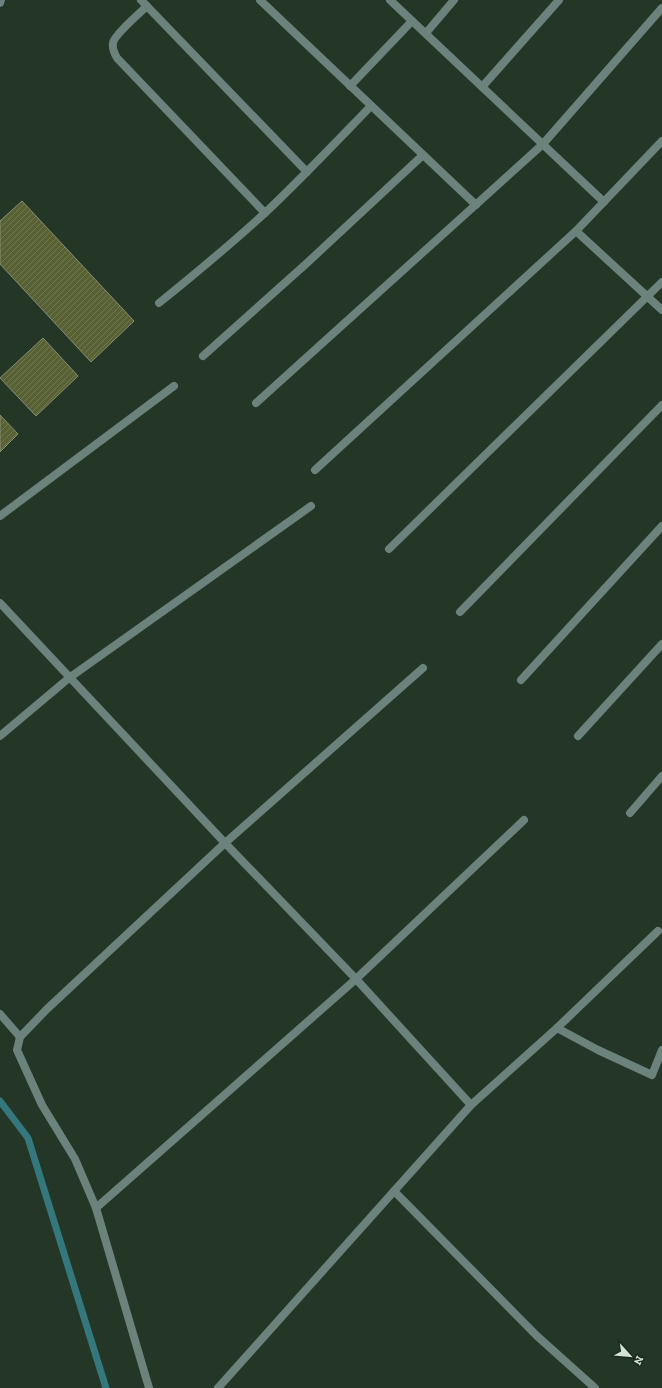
<svg xmlns="http://www.w3.org/2000/svg" width="662" height="1388" font-family="'Zilla Slab',serif">
<defs>
<pattern id="building-hatch" width="6" height="6" patternUnits="userSpaceOnUse"><rect width="6" height="6" fill="#586134"/><path d="M-1 1l2-2M0 6l6-6M5 7l2-2" fill="none" stroke="#6f7751"/></pattern>
</defs>
<rect width="100%" height="100%" fill="#243626"/>
<g fill="none" stroke-linecap="round" stroke-linejoin="round">
<path stroke="#34777c" stroke-width="7" d="M0,1101L28,1138L106,1388"/>
</g>
<g fill="url(#building-hatch)" stroke="#888f75">
<path d="M22,201L134,321L91,362L0,264V221Z"/>
<path d="M43,338L78,376L36,416L0,378Z"/>
<path d="M0,415L18,434L0,452Z"/>
</g>
<g fill="none" stroke-linecap="round" stroke-linejoin="round">
<g stroke="#6b837c" stroke-width="8">
<path d="M0,516L174,386"/>
<path d="M356,979L524,820"/>
</g>
<g stroke="#6b837c" stroke-width="8">
<path d="M141,0L307,172"/>
<path d="M260,0L476,205"/>
<path d="M390,0L604,202"/>
<path d="M0,3L1,0"/>
<path d="M147,6C140,13 114,35 113,43C112,49 114,53 117,58L265,213"/>
<path d="M426,33L454,0"/>
<path d="M350,86L412,21"/>
<path d="M482,87L559,0"/>
<path d="M576,231L662,141"/>
<path d="M159,303C195,274 231,244 266,212C302,178 336,142 371,106"/>
<path d="M203,356L307,263L423,155"/>
<path d="M256,403L543,144L662,8"/>
<path d="M315,470L576,231L662,310"/>
<path d="M389,549L662,282"/>
<path d="M0,603L225,843L356,979L471,1105"/>
<path d="M460,612L662,405"/>
<path d="M521,680L662,526"/>
<path d="M0,736L69,678L311,506"/>
<path d="M578,736L662,644"/>
<path d="M630,813L662,776"/>
<path d="M0,1014L20,1037"/>
<path d="M557,1028L598,1050L652,1075L662,1050"/>
<path d="M394,1191L537,1336L595,1388"/>
<path d="M96,1208L356,979"/>
<path d="M149,1388L96,1208L75,1159L42,1105L17,1050L20,1037L47,1009L225,843L423,668"/>
<path d="M218,1388L471,1105L557,1028L658,931"/>
</g>
</g>
<g transform="translate(630 1356) rotate(117)" stroke="#1b2c1c" stroke-width="3" paint-order="stroke">
<path d="M0-3L7 15L0 10L-7 15Z" fill="#d6e1d6"/>
<text y="-6" font-size="11" font-weight="bold" text-anchor="middle" fill="#d6e1d6">N</text>
</g>
</svg>
